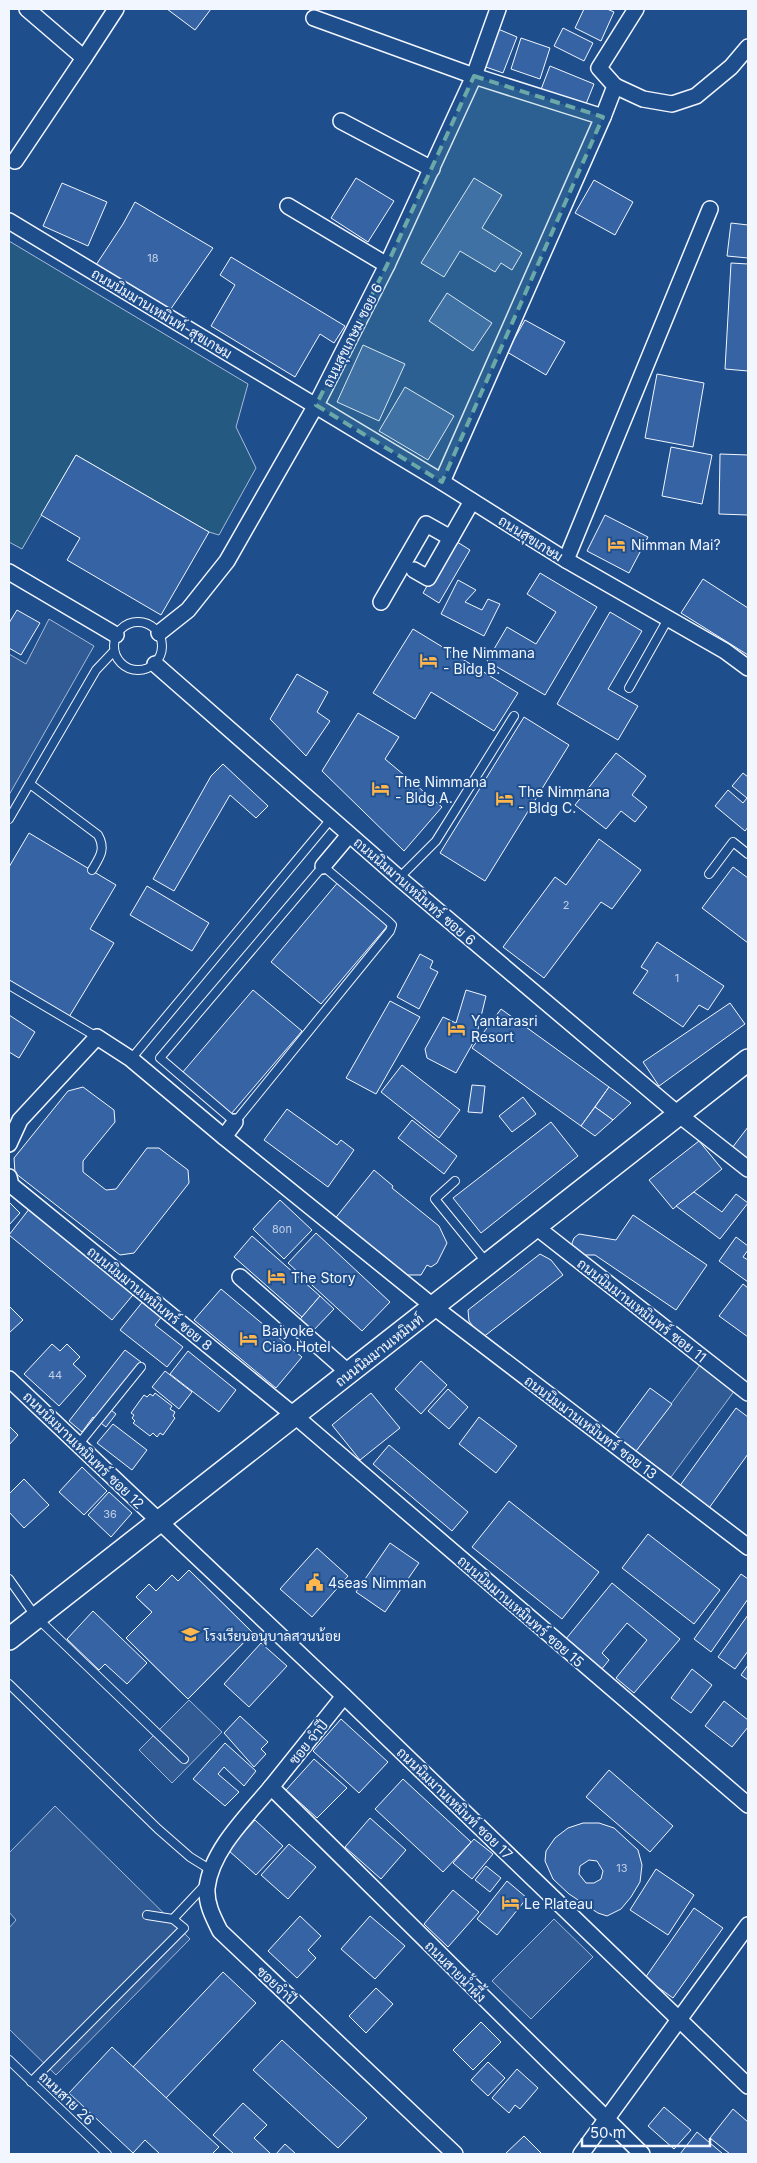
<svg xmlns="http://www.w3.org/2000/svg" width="757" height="2163" font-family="Inter,Sarabun,sans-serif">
<rect width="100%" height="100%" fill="#1f4e8c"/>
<path fill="#245a82" stroke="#a8bbd7" d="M9,241L248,384L236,427L256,468L219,535L209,532L76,455L22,549L9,542Z"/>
<g fill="#305b95" stroke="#a8bbd7">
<path d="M49,619L94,646L9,795V654L26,664Z"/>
<path d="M700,1365L735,1390L671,1477L636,1451Z"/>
<path d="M189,1700L222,1732L172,1783L139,1750Z"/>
<path d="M55,1806L190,1939L56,2075L9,2029V1928L16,1920L9,1912V1853Z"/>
<path d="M554,1919L593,1957L531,2019L492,1981Z"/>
</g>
<g fill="#3563a3" stroke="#f2f6ff" fill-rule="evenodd">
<path d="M167,9H211L195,30Z"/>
<path d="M584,9H607L614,12L601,41L575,28Z"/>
<path d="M563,28L593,43L584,61L554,46Z"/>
<path d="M498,29L517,37L503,73L483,66Z"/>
<path d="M521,38L550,48L540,79L511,69Z"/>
<path d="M550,66L594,84L584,109L540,92Z"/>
<path d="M356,178L394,201L368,242L331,218Z"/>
<path d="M474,178L502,195L482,228L522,253L512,270L501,263L495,272L460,251L444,277L421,263Z"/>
<path d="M594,180L633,202L615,235L575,213Z"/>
<path d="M62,183L107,202L88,246L43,226Z"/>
<path d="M135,202L213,248L168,313L94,268L123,224Z"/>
<path d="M731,223L748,225V258L727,256Z"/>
<path d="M231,257L345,326L334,343L320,334L295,377L211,326L235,285L220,275Z"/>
<path d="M731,263L748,264V371L725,369Z"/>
<path d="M447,293L492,323L473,351L429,321Z"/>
<path d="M525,320L565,342L546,375L507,352Z"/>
<path d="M363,345L405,364L379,421L337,402Z"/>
<path d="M657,374L704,383L693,447L645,438Z"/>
<path d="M405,387L454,416L428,460L379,431Z"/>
<path d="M671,447L712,455L702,504L662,496Z"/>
<path d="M720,454L748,455V515L719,514Z"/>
<path d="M76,455L209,532L161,615L67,560L80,538L41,515Z"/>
<path d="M605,515L648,537L629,573L587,551Z"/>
<path d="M454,540L470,550L439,603L423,593Z"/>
<path d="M540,573L597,607L545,695L487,661L507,627L536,644L556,612L527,594Z"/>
<path d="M703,579L748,608V655L681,613Z"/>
<path d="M458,580L476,590L465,602L482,610L488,599L500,604L484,636L441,614Z"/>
<path d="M17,610L40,623L21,655L9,648V623Z"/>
<path d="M610,612L642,631L608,689L638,706L618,740L557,704Z"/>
<path d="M413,629L518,693L494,731L431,692L415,719L373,693Z"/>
<path d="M297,674L328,692L317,712L330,721L306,756L270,719Z"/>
<path d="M358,713L399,737L385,759L442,807L404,851L322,771Z"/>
<path d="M524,717L569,745L485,881L440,853Z"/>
<path d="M616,753L646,776L632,795L647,807L635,822L621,811L606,829L575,805Z"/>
<path d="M223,764L268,806L256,818L230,795L174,891L153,879L211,776Z"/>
<path d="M743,773L748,777V827L745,831L715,806L728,790L743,803L747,798L732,786Z"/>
<path d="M29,833L116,885L90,929L114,943L69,1017L9,980V867Z"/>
<path d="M599,839L641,870L612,909L601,902L544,978L503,947L555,877L566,885Z"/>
<path d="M733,867L748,878V943L702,908Z"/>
<path d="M339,881L389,924L321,1004L271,962Z"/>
<path d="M147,886L209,923L192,951L130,915Z"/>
<path d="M657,942L724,986L708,1010L699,1005L683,1027L633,993L648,971L641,967Z"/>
<path d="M420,954L433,961L430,968L438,972L419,1009L397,997Z"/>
<path d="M253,990L302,1031L231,1114L182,1073Z"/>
<path d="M466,990L486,996L477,1033L478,1034L456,1073L427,1058L425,1049L443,1017L456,1023Z"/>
<path d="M390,1001L420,1017L376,1094L346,1078Z"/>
<path d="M730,1003L745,1024L659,1086L643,1062Z"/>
<path d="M501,1009L609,1087L581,1126L472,1048Z"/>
<path d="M9,1015L35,1032L19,1058L9,1052Z"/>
<path d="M402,1065L460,1110L439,1138L381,1092Z"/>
<path d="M472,1085L485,1086L482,1113L468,1112Z"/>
<path d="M83,1087L114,1110L115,1122L83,1161V1172L106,1190L116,1189L147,1148H159L188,1170L189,1183L134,1253L120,1255L15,1173L14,1158L68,1091Z"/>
<path d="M609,1087L631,1103L613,1120L595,1107Z"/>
<path d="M523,1097L536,1114L512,1132L499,1116Z"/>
<path d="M595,1107L613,1120L595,1136L581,1126Z"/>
<path d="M287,1109L337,1145L341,1140L354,1150L328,1187L264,1140Z"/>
<path d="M412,1120L457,1156L444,1174L398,1138Z"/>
<path d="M551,1122L578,1156L481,1233L453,1198Z"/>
<path d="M748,1127V1160L732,1148Z"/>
<path d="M699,1141L722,1169L673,1209L649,1180Z"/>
<path d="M374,1170L393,1186L392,1188L439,1226L447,1243L437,1263L431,1267L427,1265L421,1275H399L333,1221Z"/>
<path d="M694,1192L722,1212L736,1194L748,1203L720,1239L676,1206Z"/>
<path d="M280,1200L312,1230L284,1259L253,1229Z"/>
<path d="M9,1202L20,1213L9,1225Z"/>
<path d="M33,1204L137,1290L112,1320L9,1235Z"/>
<path d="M633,1215L707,1265L676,1310L595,1255H585L573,1249L572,1243L574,1238L579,1234L616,1240Z"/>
<path d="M316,1233L390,1302L362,1331L288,1263Z"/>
<path d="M252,1236L320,1296L302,1317L234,1257Z"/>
<path d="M736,1237L748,1246V1250L743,1257L748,1260V1282L719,1261Z"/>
<path d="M540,1254L551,1260L563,1275L482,1338L469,1321L468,1310Z"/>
<path d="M743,1284L748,1288V1337L719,1316Z"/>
<path d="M221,1289L302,1357L276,1388L194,1320Z"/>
<path d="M320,1296L334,1309L309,1335L296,1324Z"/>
<path d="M144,1300L163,1315L155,1325L183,1347L167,1367L120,1330Z"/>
<path d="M9,1306L23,1320L9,1333Z"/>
<path d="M52,1344L60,1351L67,1344L80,1357L73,1364L86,1376L59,1406L24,1374Z"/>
<path d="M125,1350L141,1362L106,1406L116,1414L106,1427L93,1417L82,1432L69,1421Z"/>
<path d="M188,1351L236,1390L219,1412L170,1374Z"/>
<path d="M421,1361L447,1385L421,1414L395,1389Z"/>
<path d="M165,1371L192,1392L179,1409L152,1387Z"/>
<path d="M650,1388L672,1404L636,1451L615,1435Z"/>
<path d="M448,1389L468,1407L449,1429L428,1411Z"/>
<path d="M155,1393L172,1406L170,1409L175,1412L173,1416L175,1418L163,1435L160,1433L157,1437L153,1433L150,1436L133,1423L135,1421L132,1418L134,1415L131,1413L144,1395L147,1397L150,1394L153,1396Z"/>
<path d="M371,1393L400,1428L360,1460L332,1425Z"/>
<path d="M736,1408L748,1417V1454L709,1508L679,1487Z"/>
<path d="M479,1417L517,1446L496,1473L459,1444Z"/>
<path d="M113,1424L147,1450L132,1470L97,1443Z"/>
<path d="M9,1426L18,1435L9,1445Z"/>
<path d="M389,1445L468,1512L452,1531L373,1464Z"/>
<path d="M82,1467L107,1491L84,1515L59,1492Z"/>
<path d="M24,1479L49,1505L24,1528L9,1512V1494Z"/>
<path d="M109,1492L132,1513L111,1537L88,1515Z"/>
<path d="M509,1501L599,1572L562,1619L472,1547Z"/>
<path d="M648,1534L720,1590L694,1624L622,1568Z"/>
<path d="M390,1543L419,1563L385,1612L356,1592Z"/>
<path d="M317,1548L348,1576L312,1617L280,1589Z"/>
<path d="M189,1570L253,1633L188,1699L126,1638L152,1612L136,1597L149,1584L156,1591L172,1575L178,1581ZM176,1607L220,1646L205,1662L162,1622Z"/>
<path d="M189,1570L253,1633L188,1699L126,1638L152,1612L136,1597L149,1584L156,1591L172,1575L178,1581Z"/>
<path d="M741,1574L748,1579V1599L711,1652L694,1639Z"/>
<path d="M612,1583L680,1639L634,1693L616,1678L647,1640L627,1623L602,1653L609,1660L601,1670L565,1640Z"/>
<path d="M93,1611L147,1663L127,1684L105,1664L99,1670L67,1639Z"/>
<path d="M748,1615V1651L735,1669L718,1657Z"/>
<path d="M261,1643L287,1666L249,1707L224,1684Z"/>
<path d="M748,1665V1680L741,1675Z"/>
<path d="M692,1669L712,1685L691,1713L671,1698Z"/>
<path d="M724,1701L748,1720V1727L732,1747L705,1726Z"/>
<path d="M240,1716L268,1742L261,1749L266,1754L254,1767L224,1733Z"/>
<path d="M341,1719L388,1762L359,1793L313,1751Z"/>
<path d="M225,1743L256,1771L244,1786L224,1767L218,1774L239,1792L225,1806L193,1779Z"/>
<path d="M314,1759L347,1788L317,1818L286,1790Z"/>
<path d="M609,1770L673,1826L650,1852L586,1797Z"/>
<path d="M403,1779L471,1842L443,1872L375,1809Z"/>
<path d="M370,1818L406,1850L381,1879L345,1847Z"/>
<path d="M255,1820L283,1846L256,1875L228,1850Z"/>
<path d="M583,1823H599L614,1828L638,1850L642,1865L640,1882L631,1897L621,1909L607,1916L598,1913L569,1894L553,1879L545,1861L546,1851L555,1838L568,1828ZM589,1860L597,1861L603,1871L601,1879L594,1883H586L579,1874L580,1866Z"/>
<path d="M474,1839L493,1854L472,1879L453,1863Z"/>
<path d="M289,1844L316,1867L288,1899L261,1875Z"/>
<path d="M486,1866L501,1878L490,1892L475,1880Z"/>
<path d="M656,1869L694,1895L668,1935L630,1910Z"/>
<path d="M507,1881L527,1898L497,1935L477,1919Z"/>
<path d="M453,1890L479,1912L448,1947L424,1924Z"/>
<path d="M694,1908L723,1928L673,1998L645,1978Z"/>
<path d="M300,1916L321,1936L308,1950L316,1958L297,1978L268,1951Z"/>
<path d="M370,1916L405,1946L375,1979L341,1949Z"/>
<path d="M223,1972L256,2003L166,2098L133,2067Z"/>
<path d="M376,1988L393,2004L366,2033L349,2016Z"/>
<path d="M481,2022L501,2042L473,2070L453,2050Z"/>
<path d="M282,2040L367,2118L338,2148L253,2070Z"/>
<path d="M112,2047L176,2107L219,2147L212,2154H160L145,2140L133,2153L69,2093Z"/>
<path d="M488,2062L505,2078L488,2096L471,2080Z"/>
<path d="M517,2069L538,2088L520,2109L515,2105L509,2113L492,2098Z"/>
<path d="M243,2103L267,2125L254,2138L271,2154H234L213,2135Z"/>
<path d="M664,2107L691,2130L674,2149L648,2126Z"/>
<path d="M733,2109L748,2122V2154H730L710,2138Z"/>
<path d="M697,2132L723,2154H680Z"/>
<path d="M524,2136L542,2154H505Z"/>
<path d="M285,2144L296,2154H276Z"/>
</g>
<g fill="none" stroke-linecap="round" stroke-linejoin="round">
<defs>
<g id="lane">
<circle cx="138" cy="646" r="24"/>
<path d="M629,688L668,619"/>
<path d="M30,784L98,835C106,849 100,857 92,870"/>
<path d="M9,819L96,670L114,651"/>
<path d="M323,866L388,921L392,925L390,931L235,1122L160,1058Z"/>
<path d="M709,874L733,842L748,854"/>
<path d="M399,878L436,841L514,716"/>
<path d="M9,985L97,1037"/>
<path d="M131,1059L331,819"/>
<path d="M455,1181L435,1199L487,1263"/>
<path d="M78,1445L141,1367"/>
<path d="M9,1579L36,1617L184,1759"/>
<path d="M9,1684L158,1829L190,1857L211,1870"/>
<path d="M173,1919L205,1885"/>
<path d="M9,2060L107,2154"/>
<path d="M31,2082L184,1928L173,1919L147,1915"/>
</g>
<g id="street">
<path d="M27,9L84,58L116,9"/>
<path d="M314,18L474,76L603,117"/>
<path d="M615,86L643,99L672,104L696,96L731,67L748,47"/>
<path d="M341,121L432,169"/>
<path d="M15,161L84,58"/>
<path d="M288,206L387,265"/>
<path d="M9,221L442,482L566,560L725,651L748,668"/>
<path d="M442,482L603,117L615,86L599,68L636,9"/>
<path d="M566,560L710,209"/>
<path d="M414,570L428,578L472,501"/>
<path d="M9,572L116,635"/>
<path d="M381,602L426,524L451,538"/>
<path d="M159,633L188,610L227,561L316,405L387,265L474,76L498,9"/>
<path d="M155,664L399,878L678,1114L748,1169"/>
<path d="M323,866L349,835"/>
<path d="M224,1137L235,1122"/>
<path d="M9,1144L20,1120L97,1037L131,1059L224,1137L434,1307L748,1547"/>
<path d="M9,1177L11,1185L295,1416L748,1805"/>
<path d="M536,1227L748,1393"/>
<path d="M240,1277L349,1373"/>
<path d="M9,1379L344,1696L748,2086"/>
<path d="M344,1696C320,1726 296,1756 272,1786C249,1814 211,1850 207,1888C206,1904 213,1917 220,1931L455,2154"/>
<path d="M271,1787L642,2154"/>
<path d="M581,2154L748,1925"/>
</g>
<path id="secondary" d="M9,1639L748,1060"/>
</defs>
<use href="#lane" stroke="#f2f6ff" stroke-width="10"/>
<use href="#street" stroke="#f2f6ff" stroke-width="18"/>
<use href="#secondary" stroke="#f2f6ff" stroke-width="24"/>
<use href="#lane" stroke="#1f4e8c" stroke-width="8"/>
<use href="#street" stroke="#1f4e8c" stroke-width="15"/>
<use href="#secondary" stroke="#1f4e8c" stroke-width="21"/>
</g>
<path fill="#6aa9a8" fill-opacity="0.2" stroke="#6aa9a8" stroke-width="4" stroke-dasharray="10 6" stroke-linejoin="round" d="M474,76L603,117L442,482L316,405L387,265Z"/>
<defs>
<symbol id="hotel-bare" viewBox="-9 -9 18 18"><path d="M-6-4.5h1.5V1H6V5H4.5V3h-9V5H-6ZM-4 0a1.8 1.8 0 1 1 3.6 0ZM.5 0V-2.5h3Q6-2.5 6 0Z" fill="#ffb74d" stroke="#1f4e8c" stroke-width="2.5" paint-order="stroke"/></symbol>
<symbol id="civic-bare" viewBox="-9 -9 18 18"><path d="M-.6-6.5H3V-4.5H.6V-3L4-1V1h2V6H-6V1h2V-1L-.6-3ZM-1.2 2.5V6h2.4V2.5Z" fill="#ffb74d" stroke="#1f4e8c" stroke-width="2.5" paint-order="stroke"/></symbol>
<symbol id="school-bare" viewBox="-9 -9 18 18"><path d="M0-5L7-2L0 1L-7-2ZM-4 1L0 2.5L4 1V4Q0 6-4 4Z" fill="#ffb74d" stroke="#1f4e8c" stroke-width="2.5" paint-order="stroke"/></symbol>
</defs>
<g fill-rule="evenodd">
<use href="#hotel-bare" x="604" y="532" width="25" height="25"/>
<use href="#hotel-bare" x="416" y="648" width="25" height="25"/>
<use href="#hotel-bare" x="368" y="776" width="25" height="25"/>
<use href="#hotel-bare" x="492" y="786" width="25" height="25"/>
<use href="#hotel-bare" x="444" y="1016" width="25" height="25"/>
<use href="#hotel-bare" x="264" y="1264" width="25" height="25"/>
<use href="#hotel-bare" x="236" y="1326" width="25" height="25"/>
<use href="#civic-bare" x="302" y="1570" width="25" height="25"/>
<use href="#school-bare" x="178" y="1622" width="25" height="25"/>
<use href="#hotel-bare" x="498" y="1890" width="25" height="25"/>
</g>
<g text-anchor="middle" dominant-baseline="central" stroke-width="4" stroke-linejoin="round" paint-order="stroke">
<g font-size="11" fill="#c3d1e8">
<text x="153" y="258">18</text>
<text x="566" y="905">2</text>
<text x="677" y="978">1</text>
<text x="282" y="1229">8on</text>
<text x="55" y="1375">44</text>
<text x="110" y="1514">36</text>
<text x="622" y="1868">13</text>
</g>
<g font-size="14" fill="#f2f6ff" stroke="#1f4e8c">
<text transform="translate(162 313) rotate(31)">ถนนนิมมานเหมินท์-สุขเกษม</text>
<text transform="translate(352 335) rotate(-63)">ถนนสุขเกษม ซอย 6</text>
<text transform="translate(531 538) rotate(32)">ถนนสุขเกษม</text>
<text transform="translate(415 891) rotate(41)">ถนนนิมมานเหมินทร์ ซอย 6</text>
<text transform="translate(150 1298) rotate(39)">ถนนนิมมานเหมินทร์ ซอย 8</text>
<text transform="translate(642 1310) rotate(38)">ถนนนิมมานเหมินทร์ ซอย 11</text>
<text transform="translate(379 1350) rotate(-38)">ถนนนิมมานเหมินท์</text>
<text transform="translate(591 1427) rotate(37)">ถนนนิมมานเหมินทร์ ซอย 13</text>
<text transform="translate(84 1450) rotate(44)">ถนนนิมมานเหมินทร์ ซอย 12</text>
<text transform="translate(521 1611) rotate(41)">ถนนนิมมานเหมินทร์ ซอย 15</text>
<text transform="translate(308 1742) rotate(-51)">ซอย จำปี</text>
<text transform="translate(455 1803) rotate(44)">ถนนนิมมานเหมินท์ ซอย 17</text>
<text transform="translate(456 1971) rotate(45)">ถนนสายน้ำผึ้ง</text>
<text transform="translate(277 1985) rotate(43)">ซอยจำปี</text>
<text transform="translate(67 2098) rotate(44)">ถนนสาย 26</text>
</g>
<g font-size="14" fill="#f2f6ff" stroke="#1f4e8c" text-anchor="start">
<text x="631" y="544">Nimman Mai?</text>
<text x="443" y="652">The Nimmana<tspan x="443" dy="16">- Bldg B.</tspan></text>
<text x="395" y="781">The Nimmana<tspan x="395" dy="16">- Bldg A.</tspan></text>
<text x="518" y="791">The Nimmana<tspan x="518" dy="16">- Bldg C.</tspan></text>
<text x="471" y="1020">Yantarasri<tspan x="471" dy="16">Resort</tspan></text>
<text x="291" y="1277">The Story</text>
<text x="262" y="1330">Baiyoke<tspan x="262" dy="16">Ciao Hotel</tspan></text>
<text x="328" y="1582">4seas Nimman</text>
<text x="204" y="1635">โรงเรียนอนุบาลสวนน้อย</text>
<text x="524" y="1903">Le Plateau</text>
</g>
</g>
<rect width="757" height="2163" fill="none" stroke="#f2f6ff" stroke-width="20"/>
<path d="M582 2138v8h128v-8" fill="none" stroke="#f2f6ff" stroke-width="2.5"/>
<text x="590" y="2138" font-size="15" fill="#f2f6ff" stroke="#1f4e8c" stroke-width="4" paint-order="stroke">50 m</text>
</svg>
